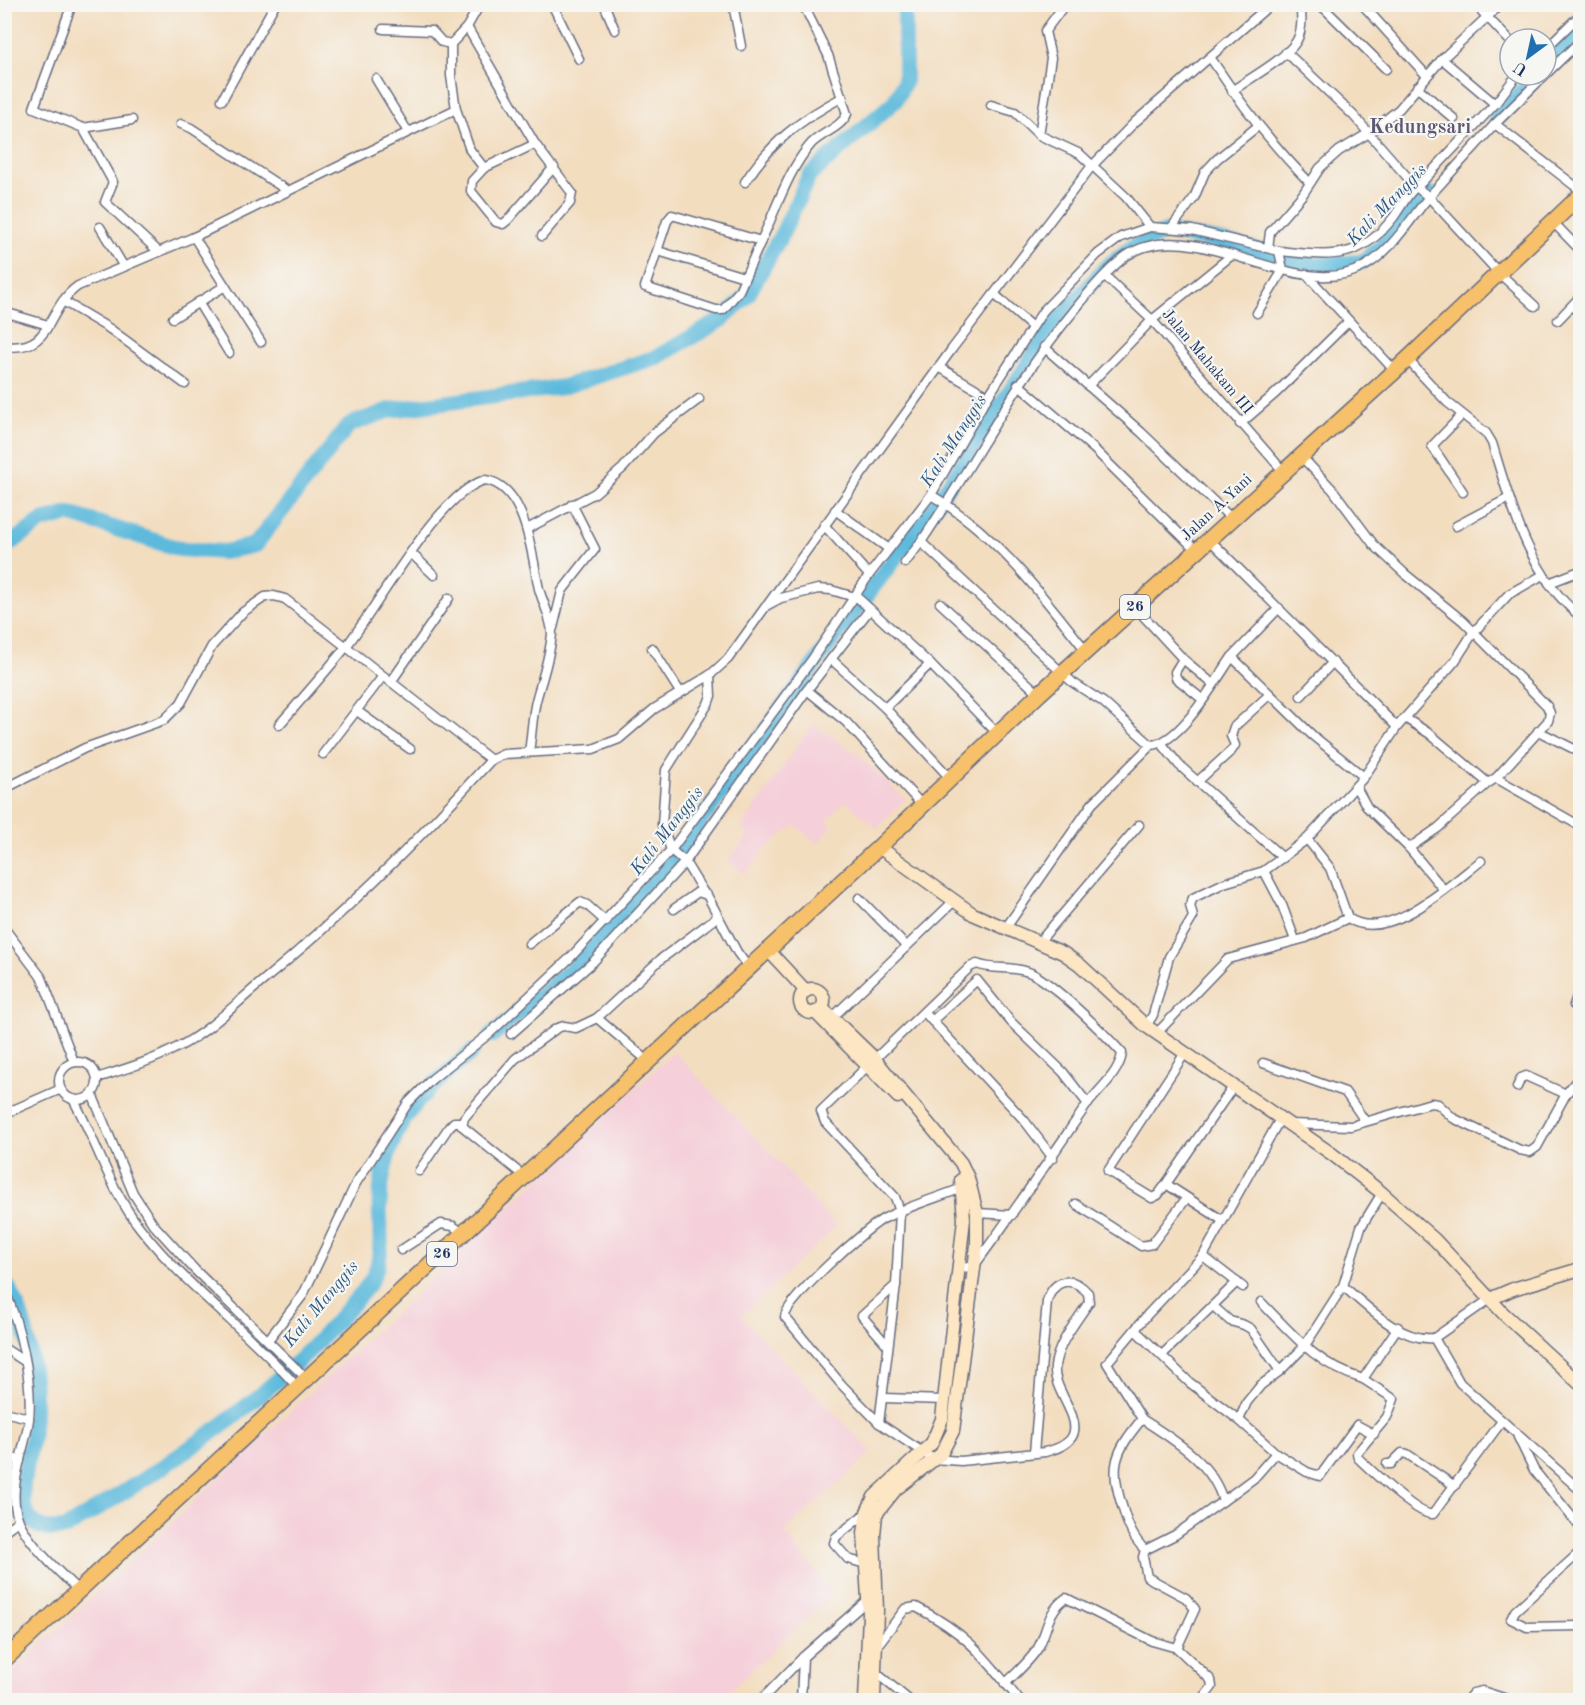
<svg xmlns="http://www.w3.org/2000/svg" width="1585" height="1705" font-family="'Old Standard TT',serif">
<rect width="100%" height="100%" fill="#f6f6f2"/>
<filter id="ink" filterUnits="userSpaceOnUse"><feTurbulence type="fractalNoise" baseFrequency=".0167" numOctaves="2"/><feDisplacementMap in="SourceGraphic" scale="12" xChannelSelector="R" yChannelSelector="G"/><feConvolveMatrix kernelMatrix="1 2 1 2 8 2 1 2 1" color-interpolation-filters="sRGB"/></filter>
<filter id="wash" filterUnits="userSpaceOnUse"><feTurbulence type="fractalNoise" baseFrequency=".008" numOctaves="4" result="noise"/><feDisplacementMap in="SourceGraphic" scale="24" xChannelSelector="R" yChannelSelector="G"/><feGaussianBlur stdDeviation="1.35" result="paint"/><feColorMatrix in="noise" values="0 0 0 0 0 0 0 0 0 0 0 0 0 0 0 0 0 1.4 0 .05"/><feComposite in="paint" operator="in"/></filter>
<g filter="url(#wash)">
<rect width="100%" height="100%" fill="#f3ddbf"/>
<g fill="#f5cfd9">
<path d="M812,724L857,754L905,799L877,828L845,801L827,821L832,826L817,844L795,825L766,848L745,874L728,861L749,834L741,828Z"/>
<path d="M674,1052L782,1165L836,1226L741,1316L872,1452L784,1532L833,1594L720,1700H5V1679Z"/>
</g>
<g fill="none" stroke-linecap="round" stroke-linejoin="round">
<g stroke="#5dbadc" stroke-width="16">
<path d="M1546,66L1580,30"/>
<path d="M1497,118L1537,75"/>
<path d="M4,548L42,521L69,514L180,549L224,552L255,545L349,425L390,410L563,387L657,357L723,319L747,296L783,232L809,176L895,101L905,81V4"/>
<path d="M492,1035L578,964L665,870L830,643L933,509L1052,327L1106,267L1132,247L1166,232L1224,242L1314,265L1362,262L1381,246L1429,193"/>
<path d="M4,1281C31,1320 38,1391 32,1437C29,1459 19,1484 24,1505C30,1528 45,1532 66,1528C164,1468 267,1403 342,1315C353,1302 369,1288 375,1272C385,1248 378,1220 380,1195C388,1121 419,1096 472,1052"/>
</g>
</g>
</g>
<g filter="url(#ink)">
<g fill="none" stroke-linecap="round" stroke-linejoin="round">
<defs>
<g id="street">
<path d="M72,4L34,108L83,128L113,182L105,202L159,252"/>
<path d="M552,4L579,59"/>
<path d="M604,4L615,30"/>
<path d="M733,4L741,46"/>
<path d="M1317,4L1325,9L1386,69"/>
<path d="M1362,4L1427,76"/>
<path d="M1475,4L1510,41"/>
<path d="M467,27L535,144L572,193L570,203L542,236"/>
<path d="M383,29L432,31L442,42L451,44"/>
<path d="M1546,48L1580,15"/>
<path d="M1286,52L1353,115L1415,186L1429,197L1499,273L1535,306"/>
<path d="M1210,57C1240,103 1271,144 1310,183"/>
<path d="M1442,59L1495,104"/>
<path d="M1546,74L1580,41"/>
<path d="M1545,75L1495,124L1580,190"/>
<path d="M376,79L408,132"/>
<path d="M1417,87L1454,119"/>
<path d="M1232,91C1250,78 1284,60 1296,42C1303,31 1302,16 1300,4"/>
<path d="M222,100L275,4"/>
<path d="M991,105L1015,112L1039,135L1080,154L1126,197L1150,227L1192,230L1279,251L1283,270L1257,313"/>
<path d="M456,109L470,150L484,168L472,181L471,191L496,222L503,224L508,220L554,167"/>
<path d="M181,124L191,128L288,191"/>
<path d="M83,128L132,120"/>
<path d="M1039,135L1051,58L1045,31L1065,4"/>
<path d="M484,168L535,144"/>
<path d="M745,182C771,142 801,119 843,97"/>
<path d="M672,215L761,241L739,291L723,310H716L645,287L667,221Z"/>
<path d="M1553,222L1580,250"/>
<path d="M100,227L124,267"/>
<path d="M1172,227L1194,198L1205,172L1217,159L1258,126"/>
<path d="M761,241C776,210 788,170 811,144C821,133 841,128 847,114L828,55L803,4"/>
<path d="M1268,248L1270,232L1303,194L1320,168L1339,151L1369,133L1399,109L1442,59L1501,4"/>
<path d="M658,251L744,277"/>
<path d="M1279,251C1329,256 1359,262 1393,218C1402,206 1409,190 1422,182L1495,104L1517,75"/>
<path d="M1306,274L1395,371"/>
<path d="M1105,276L1152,320L1283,471"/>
<path d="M225,286L261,342"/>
<path d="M994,294L1031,326"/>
<path d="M63,301L110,329L185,384"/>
<path d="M198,302L229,353"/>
<path d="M4,312L48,325"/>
<path d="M173,318L225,286L194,237"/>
<path d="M1558,320L1580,297"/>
<path d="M4,346C54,353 45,309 78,286L194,237L456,109L451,76V44L467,27L480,4"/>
<path d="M1044,347L1141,432L1231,518"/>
<path d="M1407,359L1447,402L1486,433L1492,443C1510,502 1529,576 1580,616"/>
<path d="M939,367L988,396"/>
<path d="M1018,384L1094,449L1197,551"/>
<path d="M1088,386L1152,320L1232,255"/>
<path d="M1462,415L1432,446L1463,492"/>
<path d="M1240,424L1276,393L1349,321"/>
<path d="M1300,455L1333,490L1374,545L1404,573L1463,621L1547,706L1550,713L1548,721L1496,778"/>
<path d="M931,495C995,532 1042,595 1087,652"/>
<path d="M835,510L889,549"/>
<path d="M824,525L869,575"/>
<path d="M1456,526L1509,498"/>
<path d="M527,529L595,493L623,468L654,433L699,399"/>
<path d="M1209,539L1397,727"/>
<path d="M411,553L434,575"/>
<path d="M905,563L921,542"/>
<path d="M1549,583L1580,571"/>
<path d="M940,603L1039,694"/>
<path d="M768,604L952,349L1091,167L1135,122L1271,4"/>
<path d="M1135,607L1183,659L1213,684"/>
<path d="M1279,608L1232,657L1312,735L1364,777"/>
<path d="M553,628L562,591L595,549L572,504"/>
<path d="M652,648L680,692"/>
<path d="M1232,657C1215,681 1181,743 1151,745L1103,702L1072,682L921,542C973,466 1014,383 1073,312C1088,293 1106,271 1126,256C1193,210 1294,305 1363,267C1390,253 1409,221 1428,198C1450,173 1473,149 1495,124"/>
<path d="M831,659L885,708L951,779"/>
<path d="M1183,659L1175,672L1176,678L1202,699"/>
<path d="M391,682L449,598"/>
<path d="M807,690L846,722L922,805"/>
<path d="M1301,696L1333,662"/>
<path d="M885,708L930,664"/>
<path d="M357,711L410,749"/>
<path d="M1405,718L1430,734L1488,783L1496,778L1580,826"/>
<path d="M279,725C301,700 324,674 345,648C377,608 438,493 485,480C527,486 532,558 539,589C543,603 552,620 552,634C550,656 543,676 537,697C532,714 532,734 529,752"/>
<path d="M1538,731L1580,752"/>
<path d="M1162,744L1179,765L1283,858"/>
<path d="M323,754L383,676"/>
<path d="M1197,782L1232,750L1235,745L1231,736L1234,727L1269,695"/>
<path d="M1356,787L1367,807L1409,848L1444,890"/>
<path d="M4,789L85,748L164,720L181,703L212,646L243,612L265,597L274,596L285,599L491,760"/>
<path d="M1307,839L1330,868L1348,918"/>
<path d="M1409,848L1438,828L1488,783"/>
<path d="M1264,871L1282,905L1295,940"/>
<path d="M704,893L685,862L671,850L662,825L666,770L708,704L711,696L710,675"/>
<path d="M859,898L906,946"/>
<path d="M674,909L698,892L707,895L737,952L748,967"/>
<path d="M4,928L42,978L74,1062"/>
<path d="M1005,929L1092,804L1151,745"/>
<path d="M1039,942L1139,825"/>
<path d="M529,944L580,902L587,905L606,922"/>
<path d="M1580,988L1574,1005L1580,1011"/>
<path d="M924,1012L1024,1120L1053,1158"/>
<path d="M834,1016L953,902"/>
<path d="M597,1018L661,959L717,917"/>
<path d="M932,1021L977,980L1011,1022L1063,1072L1088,1104"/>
<path d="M1146,1026L1153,1015L1169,957L1193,917L1190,905L1193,898L1224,883L1264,871L1307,839L1364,777L1397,727L1455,661L1473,633L1509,594L1543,575"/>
<path d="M1157,1033L1228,959L1306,938L1348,918C1387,945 1451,884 1481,861"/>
<path d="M511,1034L593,962L685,862L807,690L870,609"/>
<circle cx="78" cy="1081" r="19"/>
<path d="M1263,1063L1345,1092L1365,1121"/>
<path d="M97,1078C125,1069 152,1061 178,1047C207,1033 233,1006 258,985C342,916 418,841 491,760L504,754L593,749L619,739L654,709L710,675L728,659L766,606L781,598L818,589L831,590L858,598L930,664L997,733"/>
<path d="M1517,1087L1521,1078L1526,1076L1566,1094"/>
<path d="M92,1094L133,1193L153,1224L195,1270L308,1380"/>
<path d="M73,1099C97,1142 110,1191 141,1229C187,1288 250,1332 299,1389"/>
<path d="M4,1114L61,1089"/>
<path d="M1289,1124L1351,1126L1431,1103L1438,1104L1453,1118L1520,1150L1530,1152L1537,1147L1566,1094L1580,1076"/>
<path d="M419,1171L449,1127L454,1122H462"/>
<path d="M525,1177L462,1126L464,1118L515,1059L557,1028L564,1026L576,1028L597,1018L648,1061"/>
<path d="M1166,1184L1158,1195L1152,1198L1108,1171L1185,1053"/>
<path d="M962,1188C937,1198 909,1206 885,1218C868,1226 784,1302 785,1317L842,1385L879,1423L933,1459L961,1461L1045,1452C1107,1437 1051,1397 1055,1367C1057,1344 1077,1321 1089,1302L1088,1293C1072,1275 1054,1279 1047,1301L1034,1453"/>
<path d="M1076,1204L1141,1246L1152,1244L1186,1199"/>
<path d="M977,1213L1012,1215"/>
<path d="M1222,1220L1166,1184L1233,1087"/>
<path d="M401,1250L441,1224L453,1226L464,1234"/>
<path d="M1203,1256L1243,1287"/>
<path d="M1343,1286C1367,1306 1400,1342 1434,1338L1460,1383L1580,1490"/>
<path d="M4,1289C20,1324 33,1381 29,1419C25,1451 7,1487 18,1518C26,1542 61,1574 80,1592"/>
<path d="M1261,1302C1294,1336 1317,1365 1363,1379"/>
<path d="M1213,1306L1230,1321L1244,1325L1251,1329L1280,1371"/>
<path d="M1398,1327L1363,1379L1394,1399L1387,1417L1357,1453L1358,1458C1370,1469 1419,1517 1433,1514L1502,1421"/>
<path d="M1135,1330L1189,1382L1239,1420"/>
<path d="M1434,1338L1490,1299"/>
<path d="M268,1340L303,1295L356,1183L408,1103L432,1079L490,1033L570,958L671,850L811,661L869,575L931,495L982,406L1043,311L1098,254L1121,237L1150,227"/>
<path d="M888,1346L862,1316L896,1285"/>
<path d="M4,1348L24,1361"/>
<path d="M1163,1354L1237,1282"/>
<path d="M884,1398L944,1400"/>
<path d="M4,1412L29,1418"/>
<path d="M1142,1419C1174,1440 1212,1462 1223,1501L1175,1535L1145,1550"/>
<path d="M879,1423L896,1285L900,1212L895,1197L825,1122L821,1111L970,967L977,964C994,971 1013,965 1031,973C1054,984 1104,1033 1122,1053C1120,1073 1098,1090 1086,1106C1049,1160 1013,1214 974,1266L958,1269"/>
<path d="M1518,1437L1534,1470L1580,1527"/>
<path d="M1276,1453L1307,1472L1320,1476L1357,1425L1374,1434"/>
<path d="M4,1454L20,1461"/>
<path d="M1387,1464H1391L1402,1453L1407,1454L1455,1486"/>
<path d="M4,1493L14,1495"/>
<path d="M1223,1501L1254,1478L1276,1453L1239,1420L1247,1402L1261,1385L1280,1371L1304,1347L1343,1286L1361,1227L1382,1193"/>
<path d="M867,1512L836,1537L834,1543L848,1559L869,1565"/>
<path d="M4,1531L18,1521"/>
<path d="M1580,1552L1515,1611L1511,1619L1527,1627L1580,1626"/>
<path d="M876,1647L905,1609L916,1607C968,1634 983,1655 1019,1700"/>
<path d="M1177,1648L1195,1609L1186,1598L1147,1577L1143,1557L1145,1550C1133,1538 1128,1526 1123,1509C1109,1467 1114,1453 1142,1419L1107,1363L1148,1314L1203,1256L1280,1119"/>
<path d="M875,1672L909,1700"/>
<path d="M1005,1684C1016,1673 1030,1661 1038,1648C1048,1630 1047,1611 1066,1598L1152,1641L1177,1648L1211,1680L1212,1687L1202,1700"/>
<path d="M761,1700L803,1657L870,1598"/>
<path d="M801,1700L803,1657"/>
<path d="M1467,1700L1473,1693L1482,1691L1510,1700"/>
</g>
<g id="secondary">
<path d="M879,847L973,914L1063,953L1079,964L1146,1026L1332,1154L1382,1193L1435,1240L1504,1314L1580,1384"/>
<path d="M767,949L806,991"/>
<circle cx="812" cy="1001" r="12"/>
<path d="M822,1008L874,1058L961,1163L968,1178L977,1213V1245L953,1431L941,1454L896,1489L876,1514L874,1535L877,1610L874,1700"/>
<path d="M815,1012L898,1097"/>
<path d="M1490,1299L1513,1289L1580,1269"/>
<path d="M865,1700L869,1615L864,1533L867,1512L874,1497L932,1443L942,1419L964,1219L961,1180"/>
</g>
<path id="highway" d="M4,1660L879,847L1039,694L1395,371L1580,196"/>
</defs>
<use href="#street" stroke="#676c80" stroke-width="11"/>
<use href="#secondary" stroke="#676c80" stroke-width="15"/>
<use href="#highway" stroke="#676c80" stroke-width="18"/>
<use href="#street" stroke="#fff" stroke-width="8"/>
<use href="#secondary" stroke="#fce6c4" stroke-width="12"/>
<use href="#highway" stroke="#f7c06b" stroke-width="15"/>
</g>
</g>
<g text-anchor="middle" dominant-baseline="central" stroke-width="4.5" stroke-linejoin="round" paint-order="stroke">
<g fill="#f6f6f2" stroke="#5d6b8a" stroke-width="1.5">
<rect x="1120" y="595" width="30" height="24" rx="4.5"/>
<rect x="427" y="1242" width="30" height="24" rx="4.5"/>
</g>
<g font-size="15" font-weight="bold" fill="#1b2f5e">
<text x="1135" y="607">26</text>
<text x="442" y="1254">26</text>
</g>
<g font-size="16" fill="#1b2f5e" stroke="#f6f6f2">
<text transform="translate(1207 362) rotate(50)">Jalan Mahakam III</text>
<text transform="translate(1217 508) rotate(-43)">Jalan A.Yani</text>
</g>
<g font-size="18" font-style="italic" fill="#2f5984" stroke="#f6f6f2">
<text transform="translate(1387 205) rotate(-46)">Kali Manggis</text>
<text transform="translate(954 441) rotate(-57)">Kali Manggis</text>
<text transform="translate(667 831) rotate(-52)">Kali Manggis</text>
<text transform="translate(321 1304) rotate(-50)">Kali Manggis</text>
</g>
<g font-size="20" font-weight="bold" fill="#5e5874" stroke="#f6f6f2">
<text x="1420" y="128">Kedungsari</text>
</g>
</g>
<rect width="1585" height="1705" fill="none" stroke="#f6f6f2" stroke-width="24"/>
<g transform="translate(1528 57) rotate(213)"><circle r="28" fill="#f6f6f2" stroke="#9ea6b7" stroke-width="1.5"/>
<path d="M0-4.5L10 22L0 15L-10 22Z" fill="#1f6fb2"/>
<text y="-9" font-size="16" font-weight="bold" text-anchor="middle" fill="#1b2f5e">U</text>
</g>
</svg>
